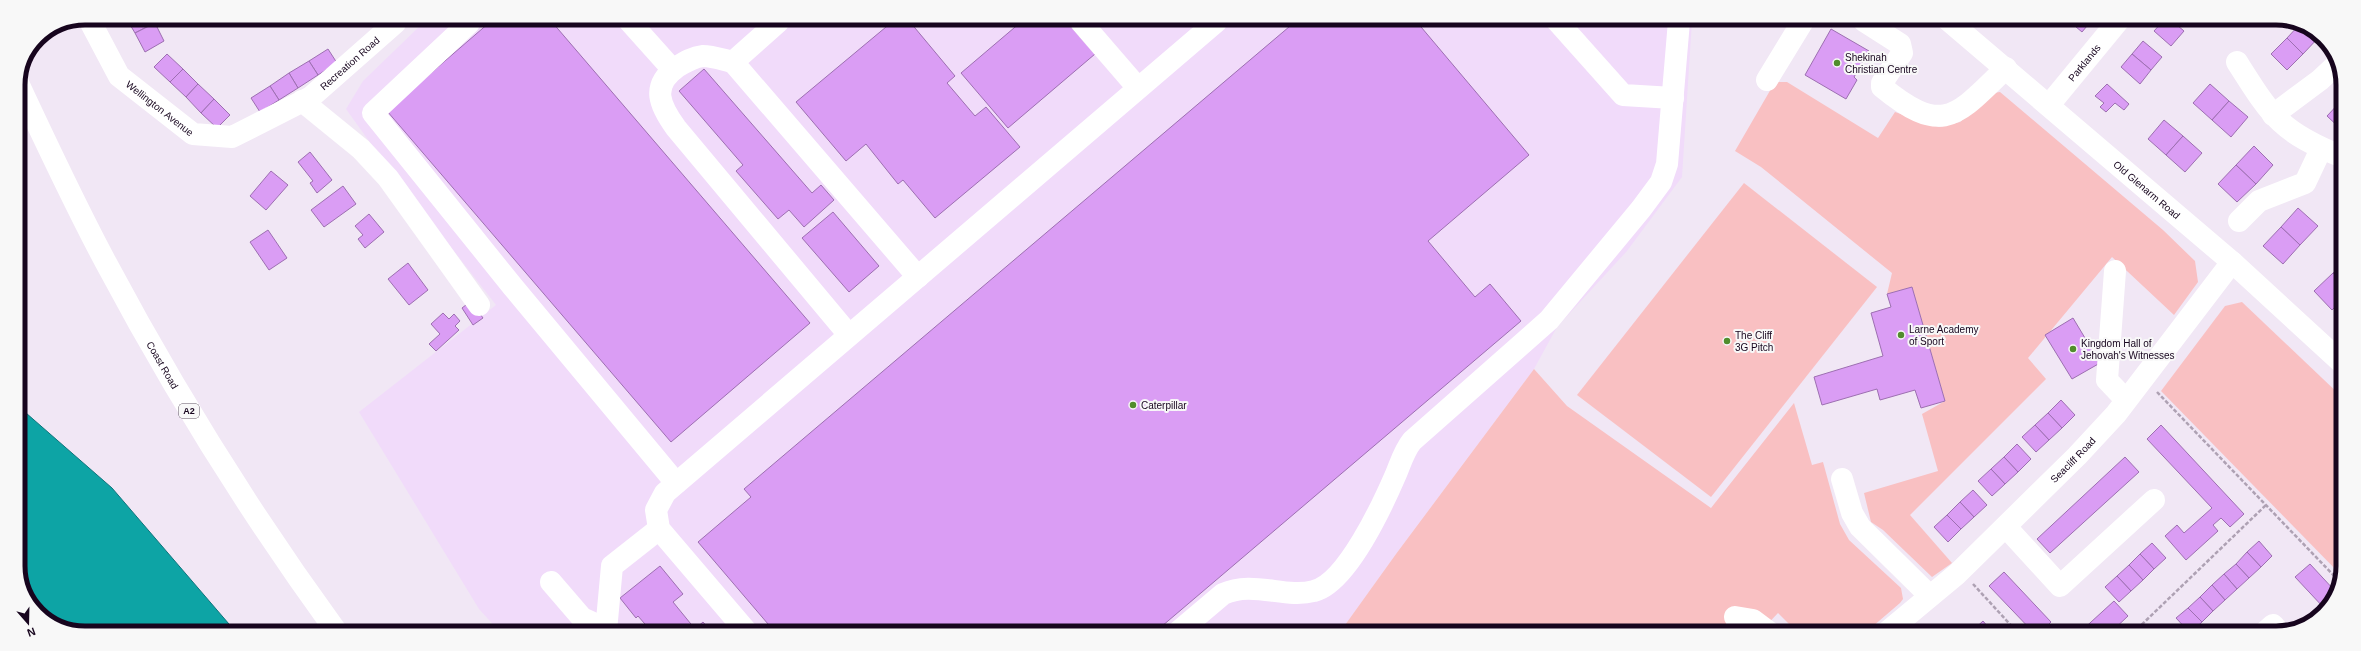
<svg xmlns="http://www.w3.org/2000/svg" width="2361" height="651" font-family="Arial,sans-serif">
<rect width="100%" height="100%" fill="#f1e7f5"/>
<path fill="#f1dbfa" d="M1692,21L1682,177L1627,251L1557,327L1534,369L1396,554L1340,632L499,631L479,609L359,412L496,305L379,155L346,109L363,81L423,23Z"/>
<g fill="#f9c0c2">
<path d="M1775,82H1787L1878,138L1895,112L1939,127L1960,122L1993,93L2000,92L2163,230L2195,261L2198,282L2174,315L2112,257L2028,358L2046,379L1910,515L1952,563L1932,577L1883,530L1871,522L1864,493L1938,471L1922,414L1945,401L1912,287L1887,294L1892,273L1761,167L1735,151Z"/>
<path d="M1744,183L1877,287L1711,497L1577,395Z"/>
<path d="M2242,302L2342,397L2341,575L2161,391L2225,306Z"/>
<path d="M1534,369L1567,406L1711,508L1794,403L1812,465L1823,462L1840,524L1849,540L1901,588L1903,599L1900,603L1865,633H1798L1778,613L1760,632H1340L1396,554Z"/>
</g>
<path fill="#0da4a5" stroke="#10747c" d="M18,406L112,488L235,631H68L35,610L18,571Z"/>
<g fill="#da9df4" stroke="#9d6fb1">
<path d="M2092,20L2082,32L2069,21Z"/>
<path d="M2164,20H2171L2184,31L2171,46L2154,31Z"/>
<path d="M1296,21H1416L1529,155L1428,241L1475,297L1490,284L1521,321L1155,632L774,631L698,542L751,497L744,489Z"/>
<path d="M490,22H552L810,323L671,442L387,111Z"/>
<path d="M892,22H910L955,76L947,83L975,116L986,107L1020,147L935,218L903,180L898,184L866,144L846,161L796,102Z"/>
<path d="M1021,22H1067L1095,54L1008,128L961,73Z"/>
<path d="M129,23H154L135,33Z"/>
<path d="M155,23L164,41L145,52L135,33Z"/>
<path d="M2300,24L2319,37L2303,54L2287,38Z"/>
<path d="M1831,29L1869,51L1854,77L1857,80L1846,99L1805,75Z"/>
<path d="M2287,38L2303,54L2287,70L2271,54Z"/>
<path d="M2143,41L2162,57L2151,70L2132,54Z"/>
<path d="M328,49L337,63L318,75L309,61Z"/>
<path d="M167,54L183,69L170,82L154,67Z"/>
<path d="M2132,54L2151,70L2140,84L2121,67Z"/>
<path d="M309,61L318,75L298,88L289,73Z"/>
<path d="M183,69L198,84L186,97L170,82Z"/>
<path d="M704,69L812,193L821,185L834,200L804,227L789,210L778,219L736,171L743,165L679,91Z"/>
<path d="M289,73L298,88L279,100L270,86Z"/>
<path d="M198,84L214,99L201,113L186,97Z"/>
<path d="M2107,84L2129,104L2124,110L2115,103L2106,112L2100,107L2104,103L2095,96Z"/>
<path d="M2210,84L2229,101L2212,120L2193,103Z"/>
<path d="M270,86L279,100L260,112L251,98Z"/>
<path d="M214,99L230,115L217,128L201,113Z"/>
<path d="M2342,100H2343V131L2327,116Z"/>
<path d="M2229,101L2248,117L2231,137L2212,120Z"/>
<path d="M2164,120L2183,136L2166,155L2148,139Z"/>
<path d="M2183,136L2202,153L2185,172L2166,155Z"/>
<path d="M2254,146L2273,165L2256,184L2236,165Z"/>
<path d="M310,152L332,180L317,193L310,183L313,181L298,162Z"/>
<path d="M2236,165L2256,184L2237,202L2218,184Z"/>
<path d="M271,171L288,185L266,210L250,196Z"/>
<path d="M343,186L356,204L324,227L311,210Z"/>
<path d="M2298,208L2318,226L2300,245L2281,227Z"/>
<path d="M833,212L879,266L849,292L802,238Z"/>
<path d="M369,214L384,232L365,248L358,239L363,235L355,226Z"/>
<path d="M2281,227L2300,245L2283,264L2263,246Z"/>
<path d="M268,230L287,258L269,270L250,242Z"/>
<path d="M408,263L428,290L409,305L388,279Z"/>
<path d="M2342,265V283L2333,273Z"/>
<path d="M2333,273L2342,283V300L2332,310L2314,291Z"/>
<path d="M1912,287L1945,401L1921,408L1915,390L1880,400L1877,389L1822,405L1814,377L1883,356L1871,313L1891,307L1887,294Z"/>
<path d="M471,301L483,318L473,325L462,308Z"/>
<path d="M443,313L449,319L454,314L460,321L455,326L459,330L436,351L429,344L440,334L431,324Z"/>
<path d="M2073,318L2100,363L2072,379L2045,335Z"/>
<path d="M2061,400L2075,415L2062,428L2048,413Z"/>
<path d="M2048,413L2062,428L2049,440L2035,425Z"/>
<path d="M2035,425L2049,440L2036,452L2022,437Z"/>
<path d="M2161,425L2244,514L2230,527L2221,518L2213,525L2218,531L2186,560L2165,536L2177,525L2184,533L2212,508L2147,439Z"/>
<path d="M2017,444L2031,459L2018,472L2004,457Z"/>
<path d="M2004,457L2018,472L2005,484L1991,469Z"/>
<path d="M2125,457L2139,472L2050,553L2037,539Z"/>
<path d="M1991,469L2005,484L1992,496L1978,481Z"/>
<path d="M1973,490L1987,505L1974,517L1960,502Z"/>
<path d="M1960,502L1974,517L1961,529L1947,515Z"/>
<path d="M1947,515L1961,529L1948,542L1934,527Z"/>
<path d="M2259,541L2272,556L2261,567L2247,552Z"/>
<path d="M2152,543L2166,558L2154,569L2140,554Z"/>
<path d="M2247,552L2261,567L2249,578L2236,564Z"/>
<path d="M2140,554L2154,569L2143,580L2129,565Z"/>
<path d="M2236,564L2249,578L2237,589L2224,574Z"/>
<path d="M2310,564L2335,591L2324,608L2295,577Z"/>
<path d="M2129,565L2143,580L2131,591L2117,576Z"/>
<path d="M660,566L683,594L673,602L695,629L703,622L711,631H651L638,616L636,618L620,598Z"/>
<path d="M2004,572L2051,622L2040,633H2034L1989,586Z"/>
<path d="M2224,574L2237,589L2225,600L2212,585Z"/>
<path d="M2117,576L2131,591L2119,602L2105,587Z"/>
<path d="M2212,585L2225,600L2213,611L2200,597Z"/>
<path d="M2200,597L2213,611L2202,622L2188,608Z"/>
<path d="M2114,601L2128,616L2110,633H2079Z"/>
<path d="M2188,608L2202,622L2190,633L2176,618Z"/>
<path d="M1983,621L1993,633H1970Z"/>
</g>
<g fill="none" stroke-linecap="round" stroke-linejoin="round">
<g stroke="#aea1b3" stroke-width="2.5" stroke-dasharray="4 2" stroke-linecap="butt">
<path d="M2157,392L2341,583"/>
<path d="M1973,584L2018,633"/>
<path d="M2133,633L2266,505"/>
</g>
<g stroke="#fff" stroke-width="22">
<path d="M1557,21L1623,95L1673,98"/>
<path d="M1864,21L1900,44L1902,53L1882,83V87C1944,138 1957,115 2006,68"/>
<path id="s1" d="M1949,21L2232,262L2342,363"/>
<path d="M630,22L673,70"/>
<path d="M778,22L733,62L918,277"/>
<path d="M1081,22L1138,88"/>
<path id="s2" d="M91,23L119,76L193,134L232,137L311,97L395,23"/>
<path d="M469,23L373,113L513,287L676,483"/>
<path d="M733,62C724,60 712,56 703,56C693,57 685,62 677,67C650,86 660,106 676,128L849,335"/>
<path d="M2237,62C2272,117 2280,132 2343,157"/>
<path d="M1767,80L1803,21"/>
<path d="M302,101L361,149L388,178L479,305"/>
<path id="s3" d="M2049,105L2119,20"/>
<path d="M2273,115L2320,80L2336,65"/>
<path d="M2239,221L2259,201L2305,183L2321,149"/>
<path d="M2115,271L2107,380L2126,400"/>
<path d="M1842,479L1852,513L1860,527L1930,596"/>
<path d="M2006,527L2060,586L2154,500"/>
<path d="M551,582L582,618L606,629"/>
<path d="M1735,617L1753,620L1769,632"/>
<path d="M606,631L612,566L659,529"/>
<path d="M746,631L659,529L656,510L665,493L1216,22"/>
<path d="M1178,632L1223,594C1253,580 1285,599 1314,591C1347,583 1383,504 1396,474C1401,462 1404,451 1412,441L1549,320L1641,209L1661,182L1667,164L1679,21"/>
<path id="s4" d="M1886,633L1957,574L2077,456L2116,414L2232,262"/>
<path d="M2264,633L2273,625L2279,632"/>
</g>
<path stroke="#fff" stroke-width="22" id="s5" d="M18,83C46,143 74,203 105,261C173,389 250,513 336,631"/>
</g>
<g fill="#518d2c" stroke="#f8f8f8" stroke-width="1.5">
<circle cx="1837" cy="63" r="4"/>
<circle cx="1901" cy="335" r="4"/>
<circle cx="1727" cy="341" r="4"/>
<circle cx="2073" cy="349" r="4"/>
<circle cx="1133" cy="405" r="4"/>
</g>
<g text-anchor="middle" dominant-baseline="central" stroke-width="4" stroke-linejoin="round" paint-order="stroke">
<rect fill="#f8f8f8" stroke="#5a4e5f" stroke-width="1" x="179" y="404" width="20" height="14" rx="3"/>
<g font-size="9" font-weight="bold" fill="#17051e">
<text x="189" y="411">A2</text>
</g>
<g font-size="10" fill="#17051e" stroke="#f8f8f8" text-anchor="start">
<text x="1845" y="57">Shekinah<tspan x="1845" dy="12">Christian Centre</tspan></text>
<text x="1909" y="329">Larne Academy<tspan x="1909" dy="12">of Sport</tspan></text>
<text x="1735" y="335">The Cliff<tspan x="1735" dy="12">3G Pitch</tspan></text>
<text x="2081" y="343">Kingdom Hall of<tspan x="2081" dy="12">Jehovah's Witnesses</tspan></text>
<text x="1141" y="405">Caterpillar</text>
</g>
<g font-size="10" fill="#17051e" stroke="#f8f8f8">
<text stroke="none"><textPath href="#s2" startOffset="333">Recreation Road</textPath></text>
<text stroke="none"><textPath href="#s3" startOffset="55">Parklands</textPath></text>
<text stroke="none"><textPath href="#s2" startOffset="112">Wellington Avenue</textPath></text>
<text stroke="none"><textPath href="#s1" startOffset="260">Old Glenarm Road</textPath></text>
<text stroke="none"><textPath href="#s5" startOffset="317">Coast Road</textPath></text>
<text stroke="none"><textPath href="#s4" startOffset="255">Seacliff Road</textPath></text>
</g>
</g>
<path d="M0 0H2361V651H0ZM85 25H2276A60 60 0 0 1 2336 85V566A60 60 0 0 1 2276 626H85A60 60 0 0 1 25 566V85A60 60 0 0 1 85 25Z" fill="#f8f8f8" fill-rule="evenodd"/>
<path fill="none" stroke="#17051e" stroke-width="5" d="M85 25H2276A60 60 0 0 1 2336 85V566A60 60 0 0 1 2276 626H85A60 60 0 0 1 25 566V85A60 60 0 0 1 85 25Z"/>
<g transform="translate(28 623) rotate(160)" stroke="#f8f8f8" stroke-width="3" paint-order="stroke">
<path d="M0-3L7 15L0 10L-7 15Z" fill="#17051e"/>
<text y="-6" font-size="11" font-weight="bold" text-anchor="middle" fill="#17051e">N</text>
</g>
</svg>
